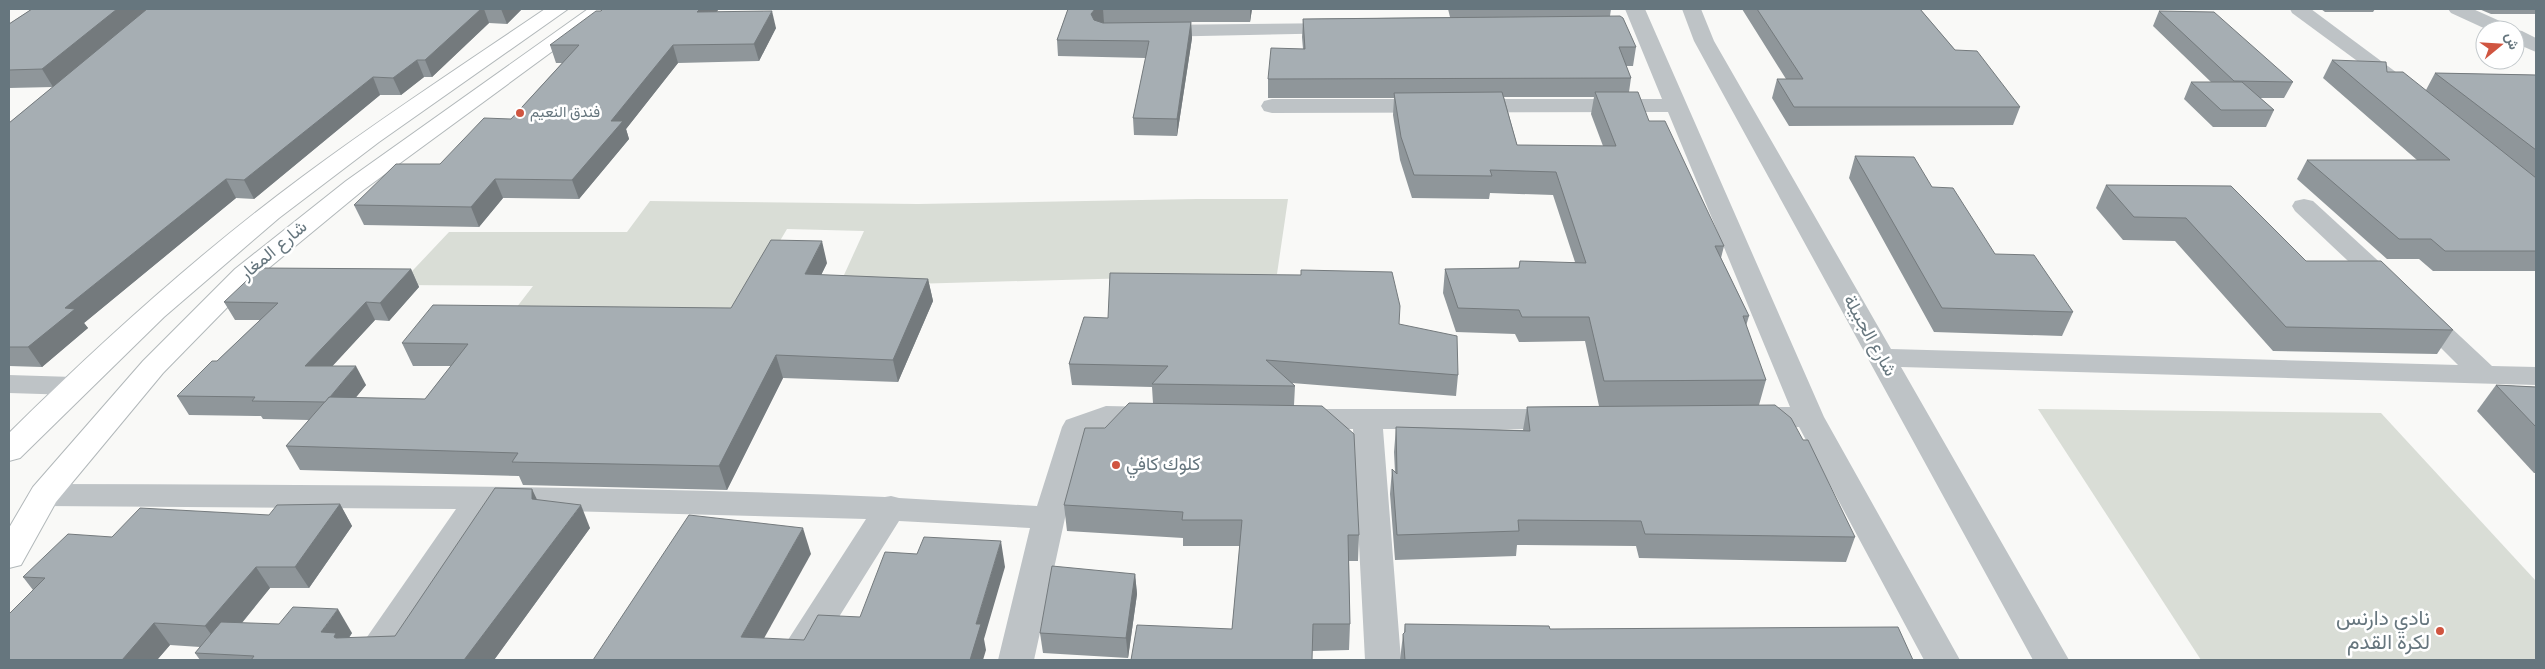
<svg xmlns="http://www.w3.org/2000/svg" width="2545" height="669" font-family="Overpass,Vazirmatn,sans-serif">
<rect width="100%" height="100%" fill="#f9f9f7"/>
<g fill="#d9ddd6">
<path d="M1197,199H1288L1277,274L839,286L864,231L787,229L771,256L716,327L506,321L533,286L399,285L449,232H627L650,201L918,204Z"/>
<path d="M2038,409L2381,413L2536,581V660H2201Z"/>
</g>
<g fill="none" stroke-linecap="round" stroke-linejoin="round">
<defs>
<g id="major">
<path d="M545,9H568L379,142L279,218L164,317L20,458L9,461V433C101,342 198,254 302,177C381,118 464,64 545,9Z"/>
<path d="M588,9H610L362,191L253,281L163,373L56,502L21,565L9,568V528L33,487L143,361L235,269L346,181Z"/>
</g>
</defs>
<use href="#major" stroke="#b2b8ba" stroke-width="2"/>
<g fill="#bec3c6" fill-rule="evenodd">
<path d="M1625,9H1645L1824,417L1960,660H1924L1799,427H1752L1742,424L1737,417L1742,410L1752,407H1790L1668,112L1272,113L1264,111L1261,106L1264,101L1272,99H1662Z"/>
<path d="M1682,9H1701L1714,41L1891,349L2458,365L2407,314L2410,308L2420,306L2430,308L2492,366L2536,367V385L1901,367L2069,660H2033L1694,41Z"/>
<path d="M2290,9H2311L2412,84L2408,88L2401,90L2394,88L2292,13Z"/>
<path d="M2448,9H2473L2511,26L2513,29L2522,31L2536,38V52L2515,43V30H2488L2451,13Z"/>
<path d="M1340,23L1347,25L1350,29L1347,33L1153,37L1146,35L1143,31L1146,27L1153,25Z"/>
<path d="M2304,199L2313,201L2399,280L2403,286L2399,292L2390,294L2381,292L2295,211L2292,206L2295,201Z"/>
<path d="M9,375L73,377L83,379L87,386L83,393L73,395L9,393Z"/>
<path d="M1106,406L1154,407L1164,410L1169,417L1164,424L1154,427L1109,426L1090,433L1065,518L1034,660H998L1030,528L899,521L812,660H775L866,519L489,509L388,660H351L456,509L44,506L33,503L28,495L33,487L44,484C324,485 605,485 885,497L891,496L899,498L1037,506L1062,427L1066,420Z"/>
<path d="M1300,409H1562L1572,412L1577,419L1572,426L1562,429H1383L1401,660H1365L1353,429H1300L1290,426L1285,419L1290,412Z"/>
</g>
<use href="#major" fill="#fff" fill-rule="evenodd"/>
</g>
<g fill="#8f969a" fill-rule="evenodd">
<path d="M32,9H522L507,24L489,23L432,77H424L401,95H380L254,199L236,198L84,323L88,328L42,367L9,366V123L53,87L9,88V24Z"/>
<path d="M603,9H719L716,12L776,28L759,61L678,63L626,129L629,139L579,199L503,198L479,227L364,225L354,205L440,164L511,119L562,63H556L550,45Z"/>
<path d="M1068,9H1252L1250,22H1191L1192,38L1177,136L1134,135L1133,118L1146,58L1058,56L1057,40Z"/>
<path d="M1448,9H1611L1610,16L1636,47L1633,66H1626L1631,78L1629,92L1649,121L1724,246L1721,258L1749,316L1746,326L1766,380L1759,405L1855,537L1846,562L1639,558L1636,546L1517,545L1516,556L1395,560L1390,494L1392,469L1395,472L1394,452L1396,427L1523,430L1527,407L1599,406L1585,341L1519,342L1515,334L1456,332L1443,293L1445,269L1519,268L1575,262L1553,195L1490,193L1489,199L1412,198L1400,160L1393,115L1394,98H1268V79L1303,49L1302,37L1303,19L1450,17ZM1504,97H1594L1591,114L1603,146L1517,145Z"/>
<path d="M1742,9H1920L1955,50L2020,107L2013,125L1789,126L1772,98L1777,79H1786Z"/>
<path d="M2321,9H2375L2373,12H2325Z"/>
<path d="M2479,9H2536V14H2491Z"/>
<path d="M2159,11L2293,82L2284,98H2260L2274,110L2266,127H2213L2184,99L2191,82H2211L2153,26Z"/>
<path d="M2332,60L2387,72L2426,90L2435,73L2536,75V271H2433L2419,259H2387L2297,179L2307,160H2417L2323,78Z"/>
<path d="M1855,156L1932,187L1995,254L2073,312L2062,336L1934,332L1849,178Z"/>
<path d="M2106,185L2306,261L2453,330L2437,354L2273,351L2175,241L2123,240L2096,208Z"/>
<path d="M827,263L821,275L928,279L933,301L898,382L783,378L727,490L523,485L519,476L300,470L286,446L309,420L263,419L261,416L189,415L177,396L217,361L260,320H235L224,302L411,269L419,287L389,321L375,320L332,366L366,385L355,398L425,399L451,366H413L402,343L731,308Z"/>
<path d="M1108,318L1399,324L1458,375L1456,396L1292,383L1295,386L1294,405L1359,535L1358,561H1349L1350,624L1349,650L1312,651L1232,629L1240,546H1183V538L1067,531L1064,505L1105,428L1153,403L1152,387L1072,385L1069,364Z"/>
<path d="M2496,385L2536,387V473H2534L2477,411Z"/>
<path d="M537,500L590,528L494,660H200L195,653L200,647L170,645L157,660H9L33,590L23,577L269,515L340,504L352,526L309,588H270L242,623L352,633L349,638L395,636Z"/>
<path d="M1135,574L1137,594L1128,658L1043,653L1040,633Z"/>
<path d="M1405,624L1550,629L1913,660H1400L1403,634L1404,633Z"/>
</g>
<g fill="#747a7d">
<path d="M117,9H151L53,87L42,69Z"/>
<path d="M481,9H484L489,23L432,77L425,60Z"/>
<path d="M501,9H522L507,24Z"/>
<path d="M700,9H719L701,29L697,12Z"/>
<path d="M1095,9H1103L1104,23L1096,25L1091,14Z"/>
<path d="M1250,9H1252L1250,22Z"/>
<path d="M772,11L776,28L759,61L754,44Z"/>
<path d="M1191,22L1192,38L1177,136V119Z"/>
<path d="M673,45L678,63L626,129L629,139L579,199L572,180L611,121Z"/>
<path d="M417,60L424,77L401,95L393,78Z"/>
<path d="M373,77L380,95L254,199L244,180Z"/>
<path d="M226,179L236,198L84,323L88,328L42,367L28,347L65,308Z"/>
<path d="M495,179L503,198L479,227L471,207Z"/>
<path d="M822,241L827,263L811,296L805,274Z"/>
<path d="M411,269L419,287L389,321L380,303Z"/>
<path d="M928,279L933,301L898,382L893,360Z"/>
<path d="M366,302L375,320L316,384L305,366Z"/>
<path d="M776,355L783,378L727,490L719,466Z"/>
<path d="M356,366L366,385L337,421L326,402Z"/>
<path d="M532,489L543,512L532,499Z"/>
<path d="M340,504L352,526L309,588L295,567Z"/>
<path d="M581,505L590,528L494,660H464Z"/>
<path d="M803,528L811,554L752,660L741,637Z"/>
<path d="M1001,541L1005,567L984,639L986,650L983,660H970L976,624Z"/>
<path d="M256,567L270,588L221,648L205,626Z"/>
<path d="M1135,574L1137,594L1128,658L1126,638Z"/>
<path d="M338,609L352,633L344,644L321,632Z"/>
<path d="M154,623L170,645L157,660H122Z"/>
</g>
<g fill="#a6aeb3" stroke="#747a7d">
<path d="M32,9H117L42,69L9,70V24Z"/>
<path d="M147,9H481L425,60H417L393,78L373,77L244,180L226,179L65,308L75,309L28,347H9V123Z"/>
<path d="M603,9H700L697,12L772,11L754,44L673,45L611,121H623L572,180L495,179L471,207L354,205L396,164H440L484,118L511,119L579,45H550L596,11H601Z"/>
<path d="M1068,9H1098H1095L1091,14L1094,20L1103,23L1191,22L1177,119L1133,118L1149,41L1057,40Z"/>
<path d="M1757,9H1920L1955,50L1977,51L2020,107H1794L1777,79H1803Z"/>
<path d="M2159,11L2214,12L2293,82L2234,81Z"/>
<path d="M1620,16L1623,18L1636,47H1619L1631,78L1268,79L1271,48L1305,49L1303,19Z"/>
<path d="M2332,60L2386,62L2387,72H2403L2536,178V251H2445L2431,239H2399L2307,160H2450Z"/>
<path d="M2435,73L2536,75V150Z"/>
<path d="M2191,82H2242L2274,110H2221Z"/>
<path d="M1502,92L1517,145L1616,146L1595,92H1638L1649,121H1665L1724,246H1715L1749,316H1743L1766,380L1604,381L1589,317H1522L1519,310L1458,308L1445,269L1519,268L1520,261L1586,263L1556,172L1490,170L1492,176L1414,175L1401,137L1394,93Z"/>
<path d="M1855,156L1914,157L1932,187L1953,188L1995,254L2034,255L2073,312L1942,308Z"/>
<path d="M2106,185L2231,186L2306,261H2381L2453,330L2286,327L2186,218L2134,217Z"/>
<path d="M771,240L822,241L805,274L928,279L893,360L776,355L719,466L512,462L518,453L286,446L329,397L425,399L468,344L402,343L433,305L731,308Z"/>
<path d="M260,268L411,269L380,303L366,302L305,366H356L330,397H329L325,402L252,401L255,397L177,396L212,361H217L278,303L224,302Z"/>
<path d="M1301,270L1392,272L1400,306L1399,324L1457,336L1458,375L1266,360L1295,386L1152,384L1168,366L1069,364L1084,317L1108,318L1110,273L1301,275Z"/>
<path d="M2496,385L2536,387V427Z"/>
<path d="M1129,403L1322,406L1354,434L1359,535H1348L1350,624H1313L1312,660H1131L1137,625L1232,629L1242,520H1182L1183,512L1064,505L1085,428H1105Z"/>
<path d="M1775,405L1791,418L1803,440H1808L1855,537L1645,534L1641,521L1518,520L1519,531L1397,535L1392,469L1397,474L1396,427L1530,431L1527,407Z"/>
<path d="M495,488L532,489V499L581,505L464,660H251L254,656L195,653L221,622L279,624L293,607L338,609L321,632L336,633L334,637L336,638L395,636Z"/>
<path d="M340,504L295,567H256L205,626L154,623L122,660H9V614L45,578L23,577L68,534L112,537L140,508L269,515L277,505Z"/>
<path d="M689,515L803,528L741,637L804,640L818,615L860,617L885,552L917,554L924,537L1001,541L976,624H981L970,660H593Z"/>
<path d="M1052,566L1135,574L1126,638L1040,633Z"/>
<path d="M1405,624L1549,626L1550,629L1898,627L1913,660H1405L1403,634L1405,632Z"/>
</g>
<g fill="#d05540" stroke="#fff" stroke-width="2">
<circle cx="520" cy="113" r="5"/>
<circle cx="1116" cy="465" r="5"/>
<circle cx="2440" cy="631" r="5"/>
</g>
<g text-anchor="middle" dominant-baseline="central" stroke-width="5" stroke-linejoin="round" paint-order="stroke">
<g font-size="15" fill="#66767e" stroke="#fff" text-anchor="start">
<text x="530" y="113">فندق النعيم</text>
</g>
<g font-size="18" fill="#66767e" stroke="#fff">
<text transform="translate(274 251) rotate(-40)">شارع المغار</text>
<text transform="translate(1869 336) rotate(61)">شارع الجبيلة</text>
</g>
<g font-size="18" fill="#66767e" stroke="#fff" text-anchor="start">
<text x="1126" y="465">كلوك كافي</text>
</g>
<g font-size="21" fill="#66767e" stroke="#fff" text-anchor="end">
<text x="2430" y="619">نادي دارنس<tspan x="2430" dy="24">لكرة القدم</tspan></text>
</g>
</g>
<rect width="2545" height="669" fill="none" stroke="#66767e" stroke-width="20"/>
<g transform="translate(2500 45) rotate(72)"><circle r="24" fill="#ffffff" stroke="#c2c8cb"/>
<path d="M0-4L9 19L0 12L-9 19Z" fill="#d05540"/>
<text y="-8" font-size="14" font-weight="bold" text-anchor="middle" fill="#66767e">ش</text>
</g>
</svg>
